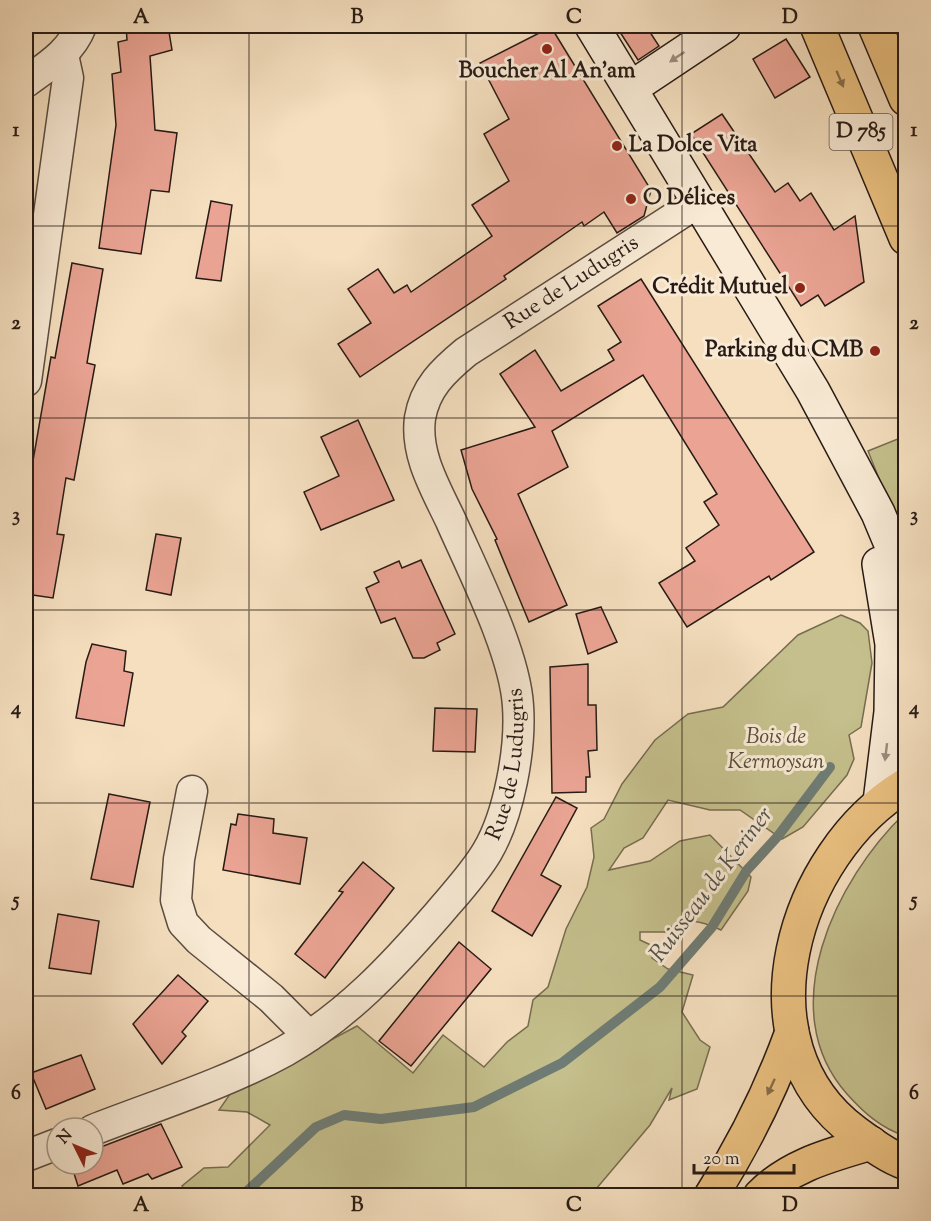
<svg xmlns="http://www.w3.org/2000/svg" width="931" height="1221" font-family="'Sorts Mill Goudy',serif">
<rect width="100%" height="100%" fill="#f5dfbf"/>
<filter id="stains"><feTurbulence type="fractalNoise" baseFrequency=".00333" numOctaves="4"/><feColorMatrix values="0 0 0 0 .2 0 0 0 0 .09 0 0 0 0 .02 0 0 0 .5 -.17"/></filter>
<radialGradient id="worn" r=".72"><stop offset=".6" stop-color="#630" stop-opacity="0"/><stop offset="1" stop-color="#630" stop-opacity=".3"/></radialGradient>
<g fill="#c4bf8c" stroke="#766d50" stroke-width="1.5">
<path d="M905,436V544L868,451Z"/>
<path d="M841,615L860,623L868,631L872,663L861,727L849,735L854,759L847,775L803,827L782,839L740,810H710L668,800L643,838L624,848L609,870L650,861L680,841L710,835L751,877L748,891L721,930C702,921 681,915 665,932H640V940L655,947L652,958L668,969L693,975L682,1012L700,1040L710,1047L697,1089L669,1100L672,1088L650,1125L591,1195L188,1196L182,1186L204,1168L228,1167L270,1125L247,1112L219,1110L230,1094L357,1026L413,1073L443,1035L484,1067L507,1042L528,1026L533,1000L548,987L566,929L587,887L594,857L591,828L604,819L622,784L655,740L688,714L723,707L798,635Z"/>
<path d="M905,813V1136C881,1128 864,1113 847,1094C772,1010 836,879 905,813Z"/>
</g>
<g fill="none" stroke-linecap="round" stroke-linejoin="round">
<path stroke="#6e7c75" stroke-width="10" d="M242,1196L316,1127L344,1115L381,1119L474,1107L562,1063L660,987L712,927L747,870L778,836L830,767"/>
</g>
<g fill="#eba494" stroke="#281b15" stroke-width="1.5">
<path d="M126,26H168L172,50L150,56L155,130L177,133L169,192L151,190L141,254L99,248L116,125L112,74L121,72L118,42L127,40Z"/>
<path d="M616,26H646L659,46L638,60Z"/>
<path d="M551,27L651,190L644,216L617,233L604,212L584,226L582,222L504,276L506,279L360,377L338,344L371,323L348,289L378,269L394,293L407,285L411,292L492,236L472,205L509,181L484,134L509,119L480,63Z"/>
<path d="M786,39L810,77L775,98L753,59Z"/>
<path d="M722,114L775,192L788,183L800,201L811,193L834,230L855,216L864,282L825,306L818,295L801,306L691,134Z"/>
<path d="M211,201L232,205L221,281L196,278Z"/>
<path d="M72,263L103,269L87,363L95,365L74,480L66,478L57,534L64,535L53,598L26,594V501L51,357L55,358Z"/>
<path d="M641,279L814,552L771,580L769,576L687,627L659,583L695,561L686,548L719,525L704,502L717,494L643,375L552,431L568,467L518,494L567,605L529,622L495,540L497,539L472,489L461,450L535,427L500,374L535,350L561,391L614,360L608,350L621,342L598,306Z"/>
<path d="M358,420L394,500L321,530L304,492L339,476L321,437Z"/>
<path d="M156,534L181,538L171,595L146,590Z"/>
<path d="M421,560L455,634L437,643L440,650L424,658H413L395,618L381,623L366,588L379,582L374,572L399,561L402,568Z"/>
<path d="M601,607L617,642L588,654L576,614Z"/>
<path d="M92,644L126,651L124,671L133,673L124,726L76,718L86,662Z"/>
<path d="M588,664V705H596L597,750L588,751L590,777H586V792L552,793L550,667Z"/>
<path d="M435,708L477,709L475,752L433,751Z"/>
<path d="M109,794L150,802L133,887L91,879Z"/>
<path d="M556,797L577,808L541,875L561,886L532,936L492,911Z"/>
<path d="M238,814L274,819L273,833L307,838L300,884L223,870L231,824L236,825Z"/>
<path d="M363,862L394,888L325,978L295,954L343,892L339,891Z"/>
<path d="M58,914L99,921L91,974L49,968Z"/>
<path d="M459,942L491,969L411,1066L379,1041Z"/>
<path d="M178,975L208,1001L182,1032L186,1036L162,1064L133,1024Z"/>
<path d="M81,1055L95,1089L46,1109L31,1073Z"/>
<path d="M161,1124L182,1167L152,1179L148,1174L123,1184L117,1170L78,1186L71,1164H93V1150Z"/>
</g>
<g fill="none" stroke-linecap="round" stroke-linejoin="round">
<defs>
<g id="minor">
<path d="M26,82C48,66 71,52 81,26"/>
<path d="M26,381L68,78L63,55"/>
<path d="M192,791L179,859L176,900L183,923L199,940L271,998L309,1036"/>
<path id="s1" d="M93,1130C157,1105 225,1084 285,1051C347,1016 393,966 439,913C455,894 474,874 487,852C509,815 521,749 518,706C515,653 473,571 451,521C436,489 415,455 420,418C425,388 443,371 466,352L700,201"/>
<path d="M26,1156L57,1144"/>
</g>
<g id="secondary">
<path d="M592,26L813,391L878,513L891,544L906,595"/>
<path d="M631,88L724,26"/>
<path d="M879,564L892,644L891,712L880,802"/>
</g>
<g id="primary">
<path d="M817,26L906,238"/>
<path d="M875,26L906,99"/>
<path d="M906,785C793,853 735,1043 855,1132C870,1143 888,1157 906,1163"/>
<path d="M711,1196C744,1144 771,1090 792,1032"/>
<path d="M760,1196C790,1165 831,1155 871,1143"/>
</g>
</defs>
<use href="#minor" stroke="#5b4c40" stroke-width="33"/>
<use href="#secondary" stroke="#281b15" stroke-width="36"/>
<use href="#primary" stroke="#281b15" stroke-width="36"/>
<use href="#minor" stroke="#f8ead5" stroke-width="30"/>
<use href="#secondary" stroke="#f8ead5" stroke-width="33"/>
<use href="#primary" stroke="#eac080" stroke-width="33"/>
</g>
<defs><path id="oneway-solid" d="M-6-.8H1V-3.2L6.5 0L1 3.2V.8H-6Z" transform="scale(1.5)"/></defs>
<g fill="#9a8d7f">
<use href="#oneway-solid" transform="translate(677 57) rotate(146)"/>
<use href="#oneway-solid" transform="translate(886 752) rotate(97)"/>
</g>
<g fill="#896e4a">
<use href="#oneway-solid" transform="translate(840 79) rotate(67)"/>
<use href="#oneway-solid" transform="translate(771 1087) rotate(115)"/>
</g>
<path fill="none" stroke="#281b15" stroke-width="1.5" stroke-opacity="0.55" d="M249,26V1196M466,26V1196M682,26V1196M26,226H906M26,418H906M26,610H906M26,803H906M26,996H906"/>
<g fill="#8f2418" stroke="#f8ead5" stroke-width="2">
<circle cx="547" cy="49" r="6"/>
<circle cx="617" cy="146" r="6"/>
<circle cx="631" cy="199" r="6"/>
<circle cx="800" cy="288" r="6"/>
<circle cx="875" cy="351" r="6"/>
</g>
<g text-anchor="middle" dominant-baseline="central" stroke-width="6" stroke-linejoin="round" paint-order="stroke">
<rect fill="#f8ead5" stroke="#66594f" stroke-width="1.5" x="829.5" y="114" width="63" height="36" rx="4.5"/>
<g font-size="21" font-weight="bold" fill="#281b15">
<text x="861" y="132">D 785</text>
</g>
<g font-size="22" font-weight="bold" fill="#281b15" stroke="#f8ead5" text-anchor="start">
<text x="547" y="72" text-anchor="middle">Boucher Al An'am</text>
<text x="629" y="146">La Dolce Vita</text>
<text x="643" y="199">O Délices</text>
<text x="788" y="288" text-anchor="end">Crédit Mutuel</text>
<text x="863" y="351" text-anchor="end">Parking du CMB</text>
</g>
<g font-size="22" fill="#281b15" stroke="#f8ead5">
<text stroke="none"><textPath href="#s1" startOffset="1160">Rue de Ludugris</textPath></text>
<text stroke="none"><textPath href="#s1" startOffset="585">Rue de Ludugris</textPath></text>
</g>
<g font-size="22" font-style="italic" fill="#574c39" stroke="#f8ead5">
<text x="776" y="738">Bois de<tspan x="776" dy="25">Kermoysan</tspan></text>
</g>
<g font-size="24" font-style="italic" fill="#51534d" stroke="#f8ead5">
<text transform="translate(712 885) rotate(-53)">Ruisseau de Keriner</text>
</g>
</g>
<rect width="931" height="1221" fill="none" stroke="#f5dfbf" stroke-width="66"/>
<g transform="translate(75 1146) rotate(313)"><circle r="28" fill="#f8ead5" stroke="#a59788" stroke-width="1.5"/>
<path d="M0-4.5L10 22L0 15L-10 22Z" fill="#8f2418"/>
<text y="-9" font-size="16" font-weight="bold" text-anchor="middle" fill="#281b15">N</text>
</g>
<path d="M694 1164v9h100v-9" fill="none" stroke="#281b15" stroke-width="3"/>
<text x="703" y="1164" font-size="18" fill="#281b15" stroke="#f8ead5" stroke-width="4.5" paint-order="stroke">20 m</text>
<rect x="33" y="33" width="865" height="1155" fill="none" stroke="#281b15" stroke-width="2"/>
<g font-size="20" text-anchor="middle" font-weight="bold" fill="#281b15">
<text x="141" y="23">A</text>
<text x="357" y="23">B</text>
<text x="574" y="23">C</text>
<text x="790" y="23">D</text>
<text x="16" y="136">1</text>
<text x="914" y="136">1</text>
<text x="16" y="329">2</text>
<text x="914" y="329">2</text>
<text x="16" y="521">3</text>
<text x="914" y="521">3</text>
<text x="16" y="714">4</text>
<text x="914" y="714">4</text>
<text x="16" y="906">5</text>
<text x="914" y="906">5</text>
<text x="16" y="1099">6</text>
<text x="914" y="1099">6</text>
<text x="141" y="1211">A</text>
<text x="357" y="1211">B</text>
<text x="574" y="1211">C</text>
<text x="790" y="1211">D</text>
</g>
<rect width="100%" height="100%" filter="url(#stains)"/>
<rect width="100%" height="100%" fill="url(#worn)"/>
</svg>
